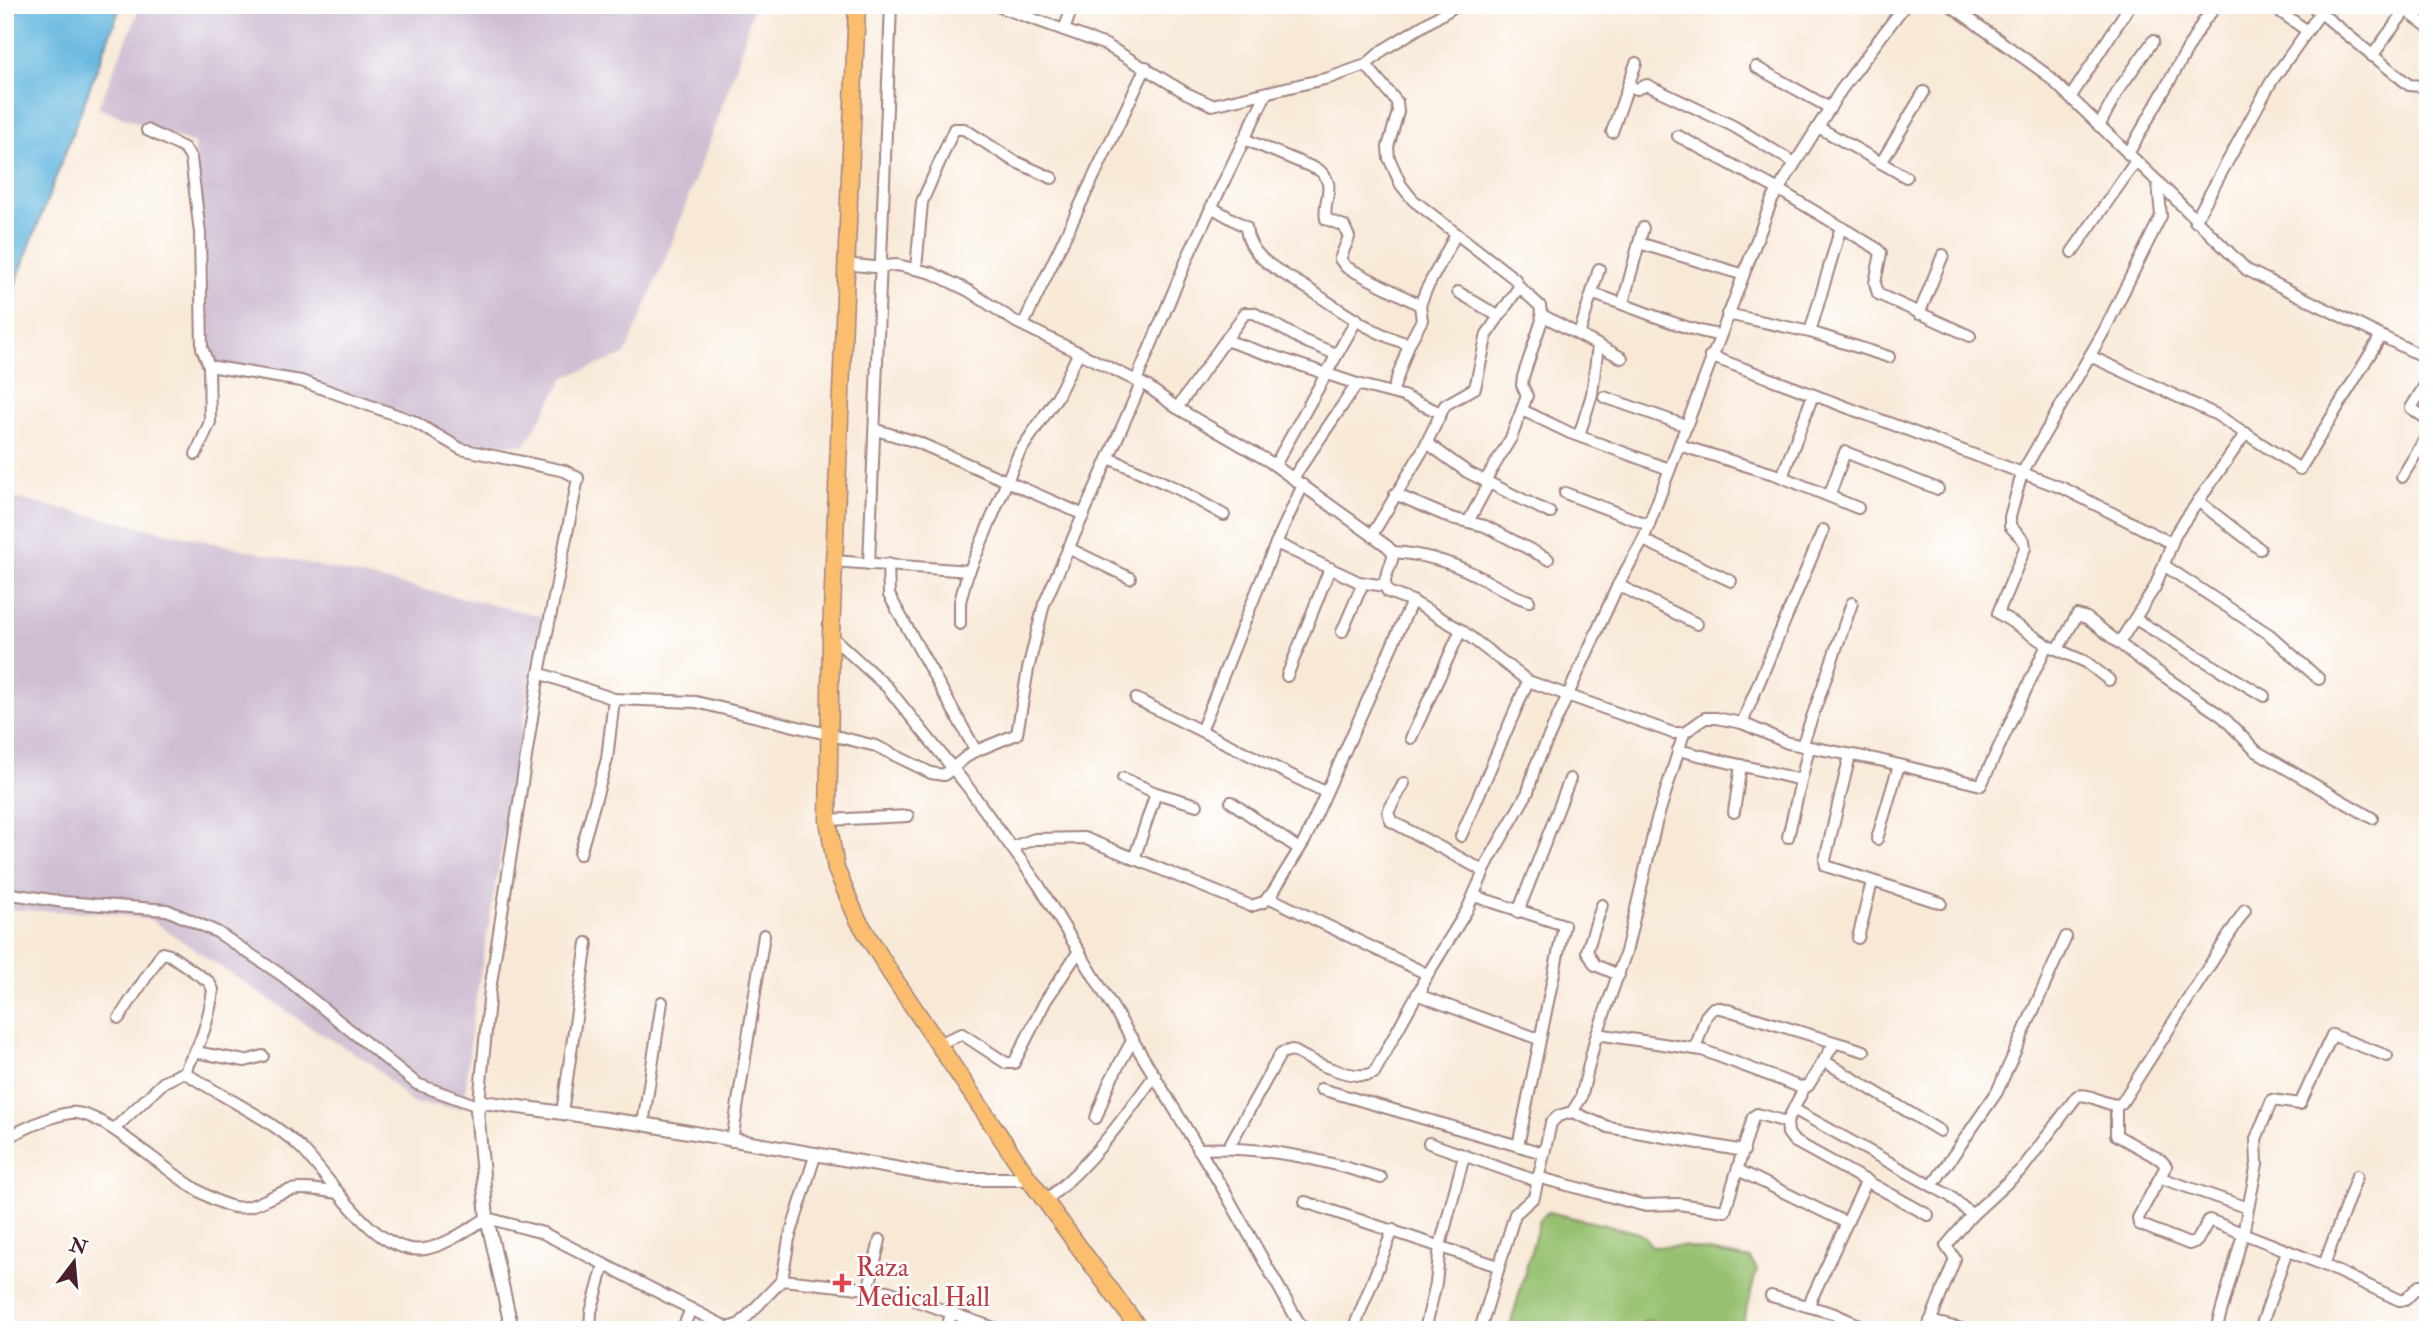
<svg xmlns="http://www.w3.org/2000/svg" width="2433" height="1335" font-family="'IM FELL Double Pica',serif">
<rect width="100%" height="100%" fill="#fff"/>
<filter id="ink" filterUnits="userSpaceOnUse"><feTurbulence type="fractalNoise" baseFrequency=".0143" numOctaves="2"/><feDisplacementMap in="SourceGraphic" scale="14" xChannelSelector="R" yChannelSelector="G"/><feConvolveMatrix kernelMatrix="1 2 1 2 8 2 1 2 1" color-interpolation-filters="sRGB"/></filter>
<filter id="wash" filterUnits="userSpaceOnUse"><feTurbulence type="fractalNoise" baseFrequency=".00686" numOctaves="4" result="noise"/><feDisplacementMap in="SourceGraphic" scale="28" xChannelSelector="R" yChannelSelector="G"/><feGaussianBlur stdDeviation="1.57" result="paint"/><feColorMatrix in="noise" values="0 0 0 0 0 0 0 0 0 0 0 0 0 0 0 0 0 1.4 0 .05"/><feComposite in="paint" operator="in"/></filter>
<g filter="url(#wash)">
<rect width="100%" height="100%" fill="#f8e9d7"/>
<g fill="#cebed2">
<path d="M141,5H754L736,67L671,245L625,355L565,377L525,445L448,441L337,391L213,361L194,144L98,108Z"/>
<path d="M5,496L542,616L472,1022L464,1108L412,1103L372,1064L304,1023L151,920L103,912L5,910Z"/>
</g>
<path fill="#96c16f" stroke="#70704d" stroke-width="2" d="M1548,1212L1635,1232L1644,1236L1652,1247L1683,1246L1750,1259L1757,1269L1741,1330H1683L1645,1320L1642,1330H1509L1540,1219Z"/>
<path fill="#62b6de" stroke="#566a84" stroke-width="2" d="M5,5H121L5,311Z"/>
</g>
<g filter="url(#ink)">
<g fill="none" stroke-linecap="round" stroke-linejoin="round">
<defs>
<g id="minor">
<path d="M994,5L1106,45L1186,93L1212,105L1329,78L1366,65L1383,50L1457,5"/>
<path d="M1950,5L2046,74L2158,182L2161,216L2104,331L2022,473L2010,517V526L2024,541L2025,548L1998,613L2047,645L2086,662L2109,680"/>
<path d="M2271,5L2306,30"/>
<path d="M2311,5L2409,85L2421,86L2428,78"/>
<path d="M2399,5L2428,27"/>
<path d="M1064,30L1073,5"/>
<path d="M2372,56L2405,11"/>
<path d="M1366,65L1397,102L1398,112L1388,147L1389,158L1401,185L1413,200L1515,279L1519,287L1487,334L1475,388L1445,405L1424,448L1372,535"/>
<path d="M1756,67L1830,108"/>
<path d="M1628,86L1637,89L1647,85L1733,126L1795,163"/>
<path d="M2070,98L2130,5"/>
<path d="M2099,126L2119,89L2153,41"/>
<path d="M1818,127L1906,177"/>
<path d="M147,130L184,148L191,158L200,233L202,348L209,366L301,381L413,421L461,449L565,471L578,478L539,673L490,990L479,1103"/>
<path d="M1612,132L1636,63"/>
<path d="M1678,136L1779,190L1876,248L1881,253L1875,283L1878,294L1970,336"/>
<path d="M1244,139L1319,170C1338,186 1322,199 1326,219L1344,226L1349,237L1340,259L1346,267L1420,305"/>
<path d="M2128,154L2203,22L2217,5"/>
<path d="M1881,163L1924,92"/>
<path d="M2158,182L2247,270L2428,359"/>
<path d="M1211,207L1246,227C1248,261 1289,275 1313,292C1342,311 1374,335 1409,344L1422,320L1420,305L1426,290L1456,234"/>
<path d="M2195,221L2271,82L2326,5"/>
<path d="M1639,243L1741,274"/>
<path d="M2072,252L2136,161"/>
<path d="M844,264L874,267L897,265L932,273L969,291L1016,322L1147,386L1177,408L1270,462L1387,546L1393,552C1394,567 1379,577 1388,592L1412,601L1461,630L1528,681L1673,733H1684L1705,718H1716L1742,723L1788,743L1879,760L1981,785L2047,645"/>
<path d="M916,269L922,202L954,129H964L1014,161L1052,178"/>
<path d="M1458,292L1498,316"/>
<path d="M1593,294C1635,307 1675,327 1718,335"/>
<path d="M1623,303L1643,228"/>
<path d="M1727,314L1810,332L1889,357"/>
<path d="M1919,314L1943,255"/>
<path d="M1542,315L1622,358"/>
<path d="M1023,325L1146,67"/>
<path d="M1810,332L1841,227"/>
<path d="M1579,335L1599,269"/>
<path d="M1228,341L1357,384L1293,478"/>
<path d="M1710,356L2065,489L2171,543"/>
<path d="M2090,356L2217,415L2300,469L2381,336"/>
<path d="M2428,380L2411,408L2428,420"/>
<path d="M1136,381L1190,252L1267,92"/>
<path d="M1357,384L1403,396L1441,413"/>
<path d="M1392,393L1409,344"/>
<path d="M1604,397L1687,426"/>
<path d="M1177,408L1245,313H1254L1304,341L1336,354"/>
<path d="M1522,410L1570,433L1669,469"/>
<path d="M876,430L917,442L1084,515"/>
<path d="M1579,436L1592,394L1598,345"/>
<path d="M1427,443L1467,472L1550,513"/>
<path d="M1679,445L1777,475L1858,508"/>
<path d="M196,454L210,422L209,366"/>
<path d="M1109,458L1178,489L1224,515"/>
<path d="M1275,465L1357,319"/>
<path d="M1782,477L1813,395"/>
<path d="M2402,477L2428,434"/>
<path d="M1485,481L1511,438L1527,396L1522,385L1523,377L1542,320L1540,306L1519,287"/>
<path d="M1565,493L1649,525"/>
<path d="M1395,494L1451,518L1485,526L1548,559"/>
<path d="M1830,494L1845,452L1938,489"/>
<path d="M2198,501L2260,549"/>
<path d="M1468,522L1489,483"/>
<path d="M1643,540L1731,581"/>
<path d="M1276,543L1359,582L1385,586"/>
<path d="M1068,548L1130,578"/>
<path d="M1393,552C1422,554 1448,561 1474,574C1493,584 1509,595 1529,601"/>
<path d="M833,561L969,571"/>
<path d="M869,564L891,5"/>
<path d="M888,564L889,595L976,751"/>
<path d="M2165,566L2270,635L2319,679"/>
<path d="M1618,585L1697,624"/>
<path d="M2135,619L2264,696"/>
<path d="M960,624V602L966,579L1019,453L1057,397L1079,352"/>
<path d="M1342,632L1363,583"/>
<path d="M831,636L887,687L967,786L1038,884L1226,1194L1303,1330"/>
<path d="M2119,643L2155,587L2176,533L2246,433"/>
<path d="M2058,649L2077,615L2087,618L2142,661L2223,717L2256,751L2372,818"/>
<path d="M539,673L614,699L696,702L876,746L931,773L944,775L971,753L1017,734L1028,669L1044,604L1141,384"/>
<path d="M1287,676L1330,568"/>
<path d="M1136,699L1325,792"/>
<path d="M1742,723L1823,530"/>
<path d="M1201,731L1276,543L1303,485"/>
<path d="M1411,738L1461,630"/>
<path d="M1802,746L1852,603"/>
<path d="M1678,750L1801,780"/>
<path d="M1850,755L1825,860L1826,866L1941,903"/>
<path d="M1123,778L1156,793L1197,805"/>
<path d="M1404,783L1388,812L1391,821L1484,871"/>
<path d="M1231,802L1299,849"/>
<path d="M1734,812L1741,765"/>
<path d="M828,820L908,816"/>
<path d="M1461,836L1528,681"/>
<path d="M1788,837L1809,747"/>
<path d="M1877,839L1899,765"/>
<path d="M1012,847L1035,839L1084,838L1251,906L1264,902L1273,892L1305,840L1412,601"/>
<path d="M580,854L607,759L614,699"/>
<path d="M1134,859L1156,793"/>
<path d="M5,893L64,902L167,910L217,932L283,976L417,1084L478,1106"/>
<path d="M1474,896L1564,925L1518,1146"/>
<path d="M1268,897L1427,974"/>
<path d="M1602,905L1587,951L1595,965L1619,975"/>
<path d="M1518,912L1570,779"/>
<path d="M1858,938L1872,882"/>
<path d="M119,1018L162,953L170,955L209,982L213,990C210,1011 204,1035 194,1054C190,1061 185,1066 187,1074C224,1098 268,1117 300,1147C331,1177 374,1257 425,1249C447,1245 468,1229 487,1218L543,1233L728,1328L740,1324L782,1280L888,1291L1000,1330"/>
<path d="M1597,1034L1702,1050L1800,1087L1808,1086L1834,1044"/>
<path d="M1539,1039L1421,996L1423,982L1467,910L1489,860L1528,792L1535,767L1618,585L1643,540L1772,200L1841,90L1905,5"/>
<path d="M937,1044L962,1034L1006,1063H1014L1046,1000L1079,951"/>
<path d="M1695,1049L1706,1016L1713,1008H1721L1864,1051"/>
<path d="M195,1052L245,1061L263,1056"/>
<path d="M1824,1061L1940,1131"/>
<path d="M1321,1089L1543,1153"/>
<path d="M2116,1106V1135L2161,1160L2166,1166L2138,1218L2139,1224L2189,1244L2197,1241L2209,1220L2324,1265L2399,1300H2405L2419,1286H2428"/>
<path d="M1795,1110L1950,1196L1972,1215"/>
<path d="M1572,1112L1608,1127L1744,1151"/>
<path d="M562,1113L587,943"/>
<path d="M1096,1118L1109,1083L1133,1039"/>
<path d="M1787,1122L1788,1133L1794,1141L1928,1215"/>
<path d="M643,1124L662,1002"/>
<path d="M114,1129L164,1082L186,1071"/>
<path d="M5,1138C26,1129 48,1116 70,1113C107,1108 181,1192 230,1206C252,1213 270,1194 291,1190C307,1187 323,1191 339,1193"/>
<path d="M732,1141L764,935"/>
<path d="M1429,1143L1537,1181"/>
<path d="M1228,1148L1281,1053L1292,1050C1311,1061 1352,1082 1374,1073L1420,989"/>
<path d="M1198,1149C1265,1146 1317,1158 1381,1178"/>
<path d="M1738,1170L1847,1223"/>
<path d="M1537,1177L1642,1205L1679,1204L1725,1211L1753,1117L1757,1114L1787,1122L1805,1086"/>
<path d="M2161,1178L2248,1208"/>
<path d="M1932,1186L1997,1092L2066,937"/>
<path d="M1045,1201C1090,1165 1121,1122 1155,1075"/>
<path d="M1305,1202L1498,1266"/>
<path d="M2324,1265L2357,1176"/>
<path d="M782,1280L789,1239L816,1153"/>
<path d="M869,1287L880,1240"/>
<path d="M1771,1296L1832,1313L1870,1330"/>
<path d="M1808,1306L1867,1180"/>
<path d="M1930,1321L1966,1330"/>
<path d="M2262,1324L2287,1251"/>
<path d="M590,1330L591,1312L604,1265"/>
<path d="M682,1330L691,1309"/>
<path d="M946,1330L952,1312"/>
<path d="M1353,1330L1393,1230"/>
<path d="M1425,1330L1436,1283L1440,1246L1464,1156"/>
<path d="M1480,1330L1515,1214L1534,1197L1551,1123L1558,1116L1572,1112L1581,1098L1595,1040L1626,952L1656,823L1684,733"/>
<path d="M1927,1330L1955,1259L1946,1246L1972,1215L2023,1168L2077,1096C2092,1092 2106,1108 2121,1104L2245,910"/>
<path d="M2216,1330L2243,1234L2257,1164L2256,1139L2272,1100L2300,1104L2332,1035L2387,1056"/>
</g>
<path id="tertiary" d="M512,1330L487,1218L477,1110L483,1102L643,1124L957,1179H1029"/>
<path id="primary" d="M857,5L831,636L828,820L836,869L857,918L891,974L1029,1179L1140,1330"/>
</defs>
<use href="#minor" stroke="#a18481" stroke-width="14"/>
<use href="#tertiary" stroke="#a18481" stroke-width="16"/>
<use href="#primary" stroke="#a18481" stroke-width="19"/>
<use href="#minor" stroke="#fff" stroke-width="10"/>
<use href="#tertiary" stroke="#fff" stroke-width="12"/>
<use href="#primary" stroke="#fbbd6e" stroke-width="16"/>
</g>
</g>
<path fill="#e0444e" stroke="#fff" stroke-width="2.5" d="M838.5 1272.5h7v7h7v7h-7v7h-7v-7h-7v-7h7z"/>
<g text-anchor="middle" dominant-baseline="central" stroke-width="5" stroke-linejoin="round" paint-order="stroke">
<g font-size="26" fill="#be3a42" stroke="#fff" text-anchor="start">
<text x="856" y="1268">Raza<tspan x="856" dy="30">Medical Hall</tspan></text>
</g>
</g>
<rect width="2433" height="1335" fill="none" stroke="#fff" stroke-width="28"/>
<g transform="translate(74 1262) rotate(16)" stroke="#ffffff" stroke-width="5" paint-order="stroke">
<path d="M0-5L12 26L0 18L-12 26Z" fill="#4a1f2b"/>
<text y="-10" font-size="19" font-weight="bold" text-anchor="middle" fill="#4a1f2b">N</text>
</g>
</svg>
